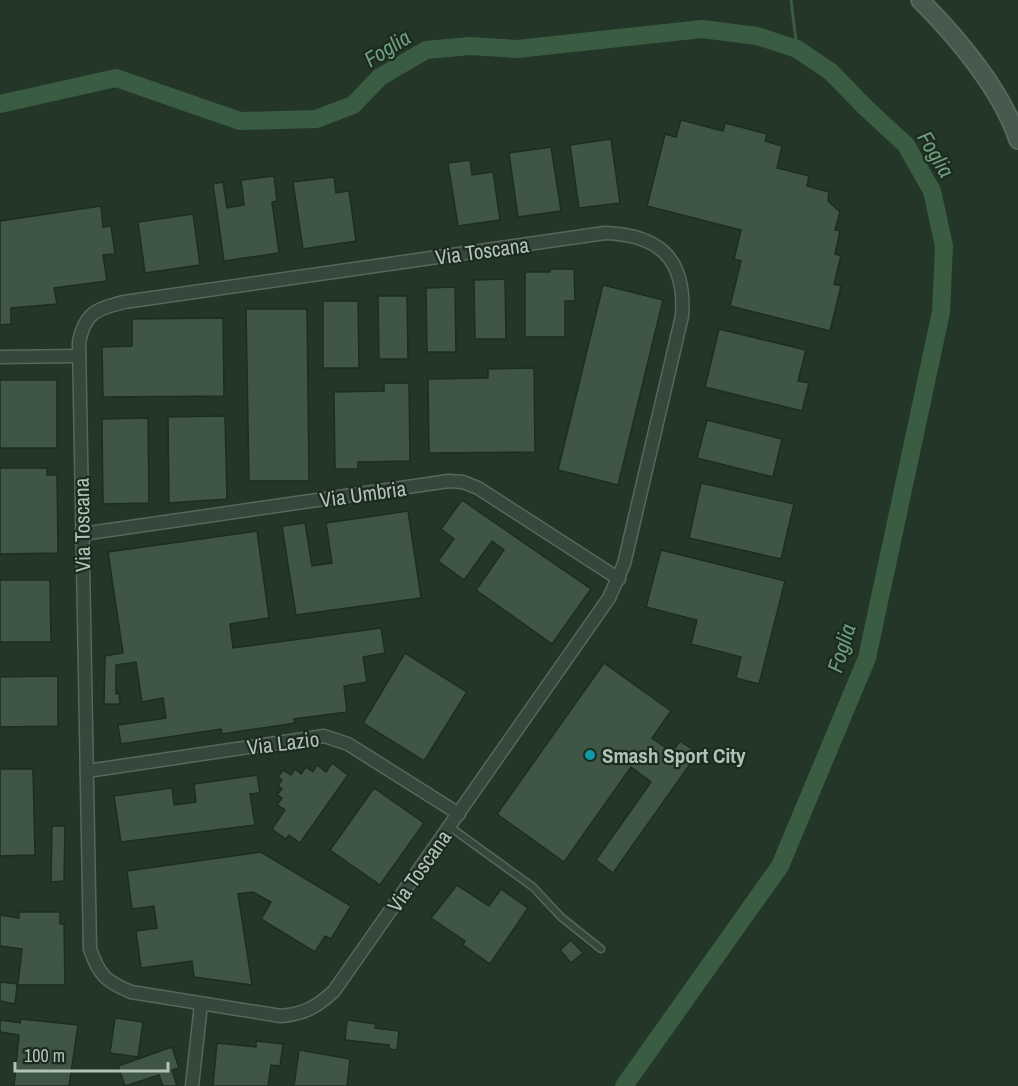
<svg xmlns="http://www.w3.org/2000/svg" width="1018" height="1086" font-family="'Archivo Narrow',sans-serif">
<rect width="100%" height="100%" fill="#233628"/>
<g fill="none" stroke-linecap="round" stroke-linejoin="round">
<path stroke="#3a5c43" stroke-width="3" d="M791,0L797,49"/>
<path stroke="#3a5c43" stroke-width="18" d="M0,104L116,78L240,121L316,119L353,105L380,77L426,50L470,46L517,49L702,29L757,36L797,49L831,72L865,107L906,145L932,191L944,246L941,312L867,658L780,866L624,1086"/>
</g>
<g fill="#3f5646" stroke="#1e2d22" stroke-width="1.5">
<path d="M681,120L723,131L725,123L767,134L765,141L782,146L777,168L809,176L807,186L829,192L828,201L840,212L835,230L840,231L835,254L841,256L834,284L841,286L830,331L730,306L741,261L734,259L741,230L647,206L665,134L676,137Z"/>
<path d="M611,139L620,203L579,208L570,145Z"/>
<path d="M551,147L561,211L518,217L509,153Z"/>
<path d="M470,160L472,175L493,172L500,220L458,226L448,163Z"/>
<path d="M274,176L277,201L272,202L279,253L224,261L213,184L223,182L227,208L244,205L241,180Z"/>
<path d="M334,177L336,193L349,191L356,241L303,249L293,182Z"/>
<path d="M101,206L103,227L111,226L115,254L103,255L107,281L54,288L57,304L11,308V324L0,325V221Z"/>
<path d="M193,214L200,265L145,273L138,222Z"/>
<path d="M550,269H574L575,301H565V337H525V272H550Z"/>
<path d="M505,279L506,339H475L474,280Z"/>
<path d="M603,285L663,300L618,485L558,470Z"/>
<path d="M455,287L456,352H427L426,288Z"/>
<path d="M378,296H407L408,359H379Z"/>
<path d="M323,301H358L359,368H323Z"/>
<path d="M246,309H307L309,481H249Z"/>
<path d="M223,318L224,396L103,397L102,347L132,346V319Z"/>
<path d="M719,329L806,350L798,381L809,383L802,411L705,387Z"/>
<path d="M534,368L535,452L429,453L428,379L488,378V369Z"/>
<rect x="0" y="380" width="57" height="68"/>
<path d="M384,383H409L410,461L358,462V469H335L334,392L384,391Z"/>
<path d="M225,416L227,499L169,503L168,417Z"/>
<path d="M148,418L149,503L103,504L102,419Z"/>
<path d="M707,420L782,439L773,477L697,458Z"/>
<path d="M0,468H47V475H57L58,553L0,554Z"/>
<path d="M701,483L794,504L781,559L689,538Z"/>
<path d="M462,500L591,589L552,644L476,590L504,550L492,541L464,580L438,561L454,539L441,529Z"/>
<path d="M408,511L421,598L296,615L282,526L305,523L312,566L332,563L326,523Z"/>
<path d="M257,531L269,618L230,624L233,648L381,628L385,653L363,657L367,682L344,686L347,712L294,719L295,723L222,734L221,729L121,744L118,725L166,718L163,698L142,702L136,662L116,665V694L119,693L120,704H104L105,656L123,653L108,552Z"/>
<path d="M661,550L785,581L759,684L736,678L741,657L691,644L697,620L646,607Z"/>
<path d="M0,580H50L51,642H0Z"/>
<path d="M405,653L467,692L424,761L363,723Z"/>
<path d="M604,663L671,711L652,738L672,752L680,741L698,753L613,873L596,860L651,782L631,767L564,862L497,814Z"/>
<path d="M58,676V726L0,727V677Z"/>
<path d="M332,763L348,775L300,843L289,835L286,839L272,829L285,810L277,805L282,798L277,795L282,789L278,786L282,780L278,777L283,770L291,775L295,769L301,774L306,767L313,772L317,765L326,772Z"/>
<path d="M0,769H33L35,855L0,856Z"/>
<path d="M257,775L260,793L250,794L255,825L121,842L114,796L172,788L174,805L196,802L194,784Z"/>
<path d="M374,788L424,823L380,885L330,850Z"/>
<path d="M52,826H65L64,881L51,882Z"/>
<path d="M261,852L351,906L331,939L325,936L315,952L261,919L271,902L253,892L238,894L252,985L194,977L192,961L141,968L136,931L157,928L154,906L132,909L127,871Z"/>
<path d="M457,885L489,906L501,889L528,908L490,964L463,945L465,941L431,918Z"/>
<path d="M19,912H60V924H64L65,985H17L15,1004L0,1001V982L18,984L22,949L0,946V915L19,918Z"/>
<path d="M571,940L583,953L571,963L560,950Z"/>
<path d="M115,1018L143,1022L138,1057L110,1053Z"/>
<path d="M21,1019L78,1025L69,1086H14L19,1035L0,1032V1020L20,1023Z"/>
<path d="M347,1020L376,1024L375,1028L399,1031L397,1050L389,1049V1045L345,1040Z"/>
<path d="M256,1041L283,1044L280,1066L271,1065L268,1086H213L217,1043L256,1047Z"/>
<path d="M172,1047L179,1068L172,1070L177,1086H163L159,1075L125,1086L118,1066Z"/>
<path d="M299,1050L350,1059L347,1086H294Z"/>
</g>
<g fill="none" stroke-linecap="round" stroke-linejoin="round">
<defs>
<path id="lane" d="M450,827L533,887L561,917L601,949"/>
<g id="street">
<path d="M605,233C661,235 686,260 682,316L624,564L609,598L334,991C317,1007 304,1014 281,1016L131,992C105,981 99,975 90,949L79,342C85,312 97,309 124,302Z"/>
<path d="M0,357L79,356"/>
<path d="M82,534L449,481L463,482L478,488L619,579"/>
<path d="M87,771L324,736L348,744L459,814"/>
<path d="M192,1086L201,1004"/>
</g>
<path id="secondary" d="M920,0C956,36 1002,90 1018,140"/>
</defs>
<use href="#lane" stroke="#57675c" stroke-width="9"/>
<use href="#street" stroke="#57675c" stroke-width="15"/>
<use href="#secondary" stroke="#57675c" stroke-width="20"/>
<use href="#lane" stroke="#36473b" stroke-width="6"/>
<use href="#street" stroke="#36473b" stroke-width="12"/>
<use href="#secondary" stroke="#45594c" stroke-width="16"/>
</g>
<circle fill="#0f9aa8" stroke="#1c2b20" stroke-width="2" cx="590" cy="755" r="6"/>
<g text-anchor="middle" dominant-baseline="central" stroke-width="4.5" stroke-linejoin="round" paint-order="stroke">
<g font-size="21" fill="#b1c3b7" stroke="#1c2b20">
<text transform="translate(482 251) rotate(-8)">Via Toscana</text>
<text transform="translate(363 494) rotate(-8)">Via Umbria</text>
<text transform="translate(82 525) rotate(-91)">Via Toscana</text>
<text transform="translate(283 743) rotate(-7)">Via Lazio</text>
<text transform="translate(419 871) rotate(-55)">Via Toscana</text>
</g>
<g font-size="21" font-weight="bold" fill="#b1c3b7" stroke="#1c2b20" text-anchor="start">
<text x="602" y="755">Smash Sport City</text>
</g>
<g font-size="22" font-style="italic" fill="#6e9e7b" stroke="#1c2b20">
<text transform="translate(387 48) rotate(-32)">Foglia</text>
<text transform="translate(936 154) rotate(59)">Foglia</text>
<text transform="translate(841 648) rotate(-73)">Foglia</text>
</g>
</g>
<path d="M15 1062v9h153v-9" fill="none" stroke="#b1c3b7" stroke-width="3"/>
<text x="24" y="1062" font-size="18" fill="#b1c3b7" stroke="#1c2b20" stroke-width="4.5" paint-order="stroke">100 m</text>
</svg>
